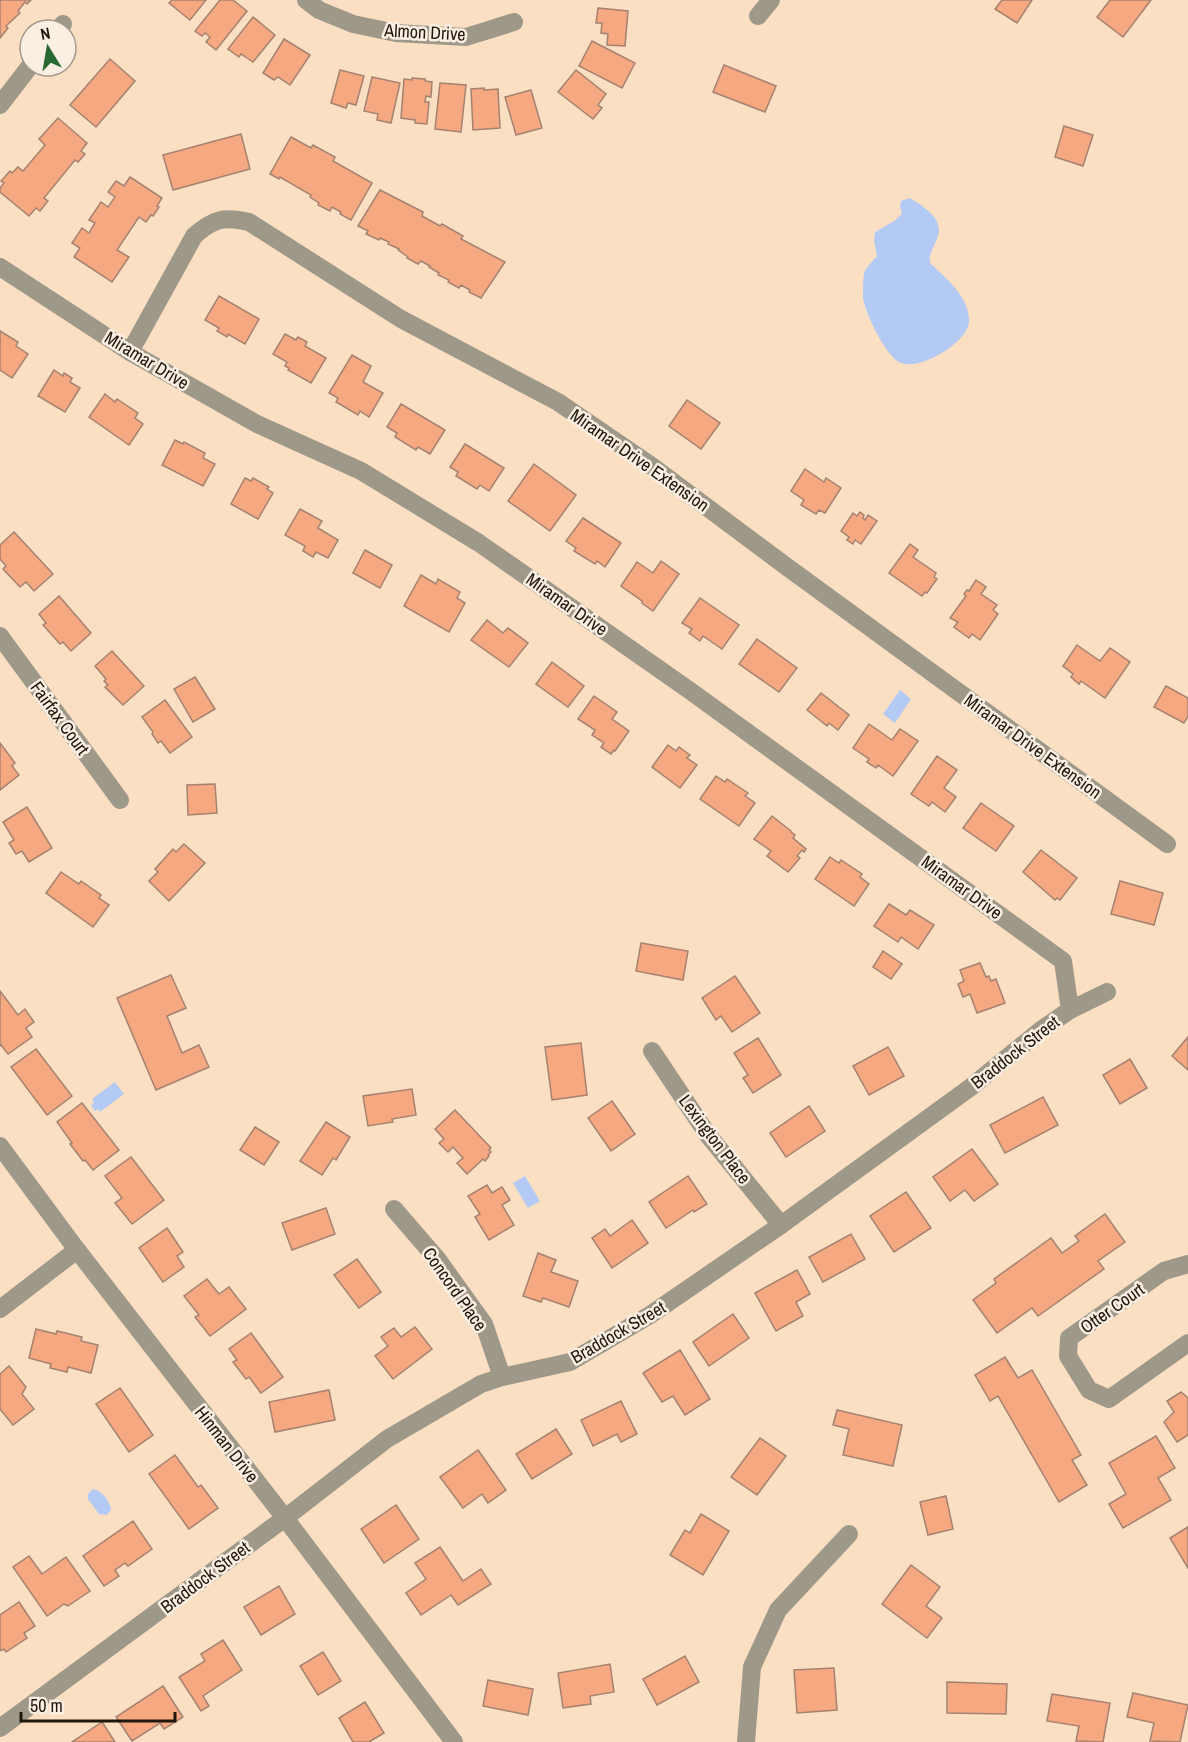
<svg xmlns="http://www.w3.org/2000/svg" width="1188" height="1742" font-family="'Archivo Narrow',sans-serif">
<rect width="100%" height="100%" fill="#fbdfc2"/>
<g fill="#b3cbf4">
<path d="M910,198C921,205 940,216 939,231C939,241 924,257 932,265C948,280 969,297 969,321C969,342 920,371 901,363C887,359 864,311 863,297C863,291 863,280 864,274C865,268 873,261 877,256L874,240L875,232L894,221L902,214L900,207L901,201Z"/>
<path d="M900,690L911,699L895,723L883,714Z"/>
<path d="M115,1082L124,1094L100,1112L98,1109L95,1111L91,1105L94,1103L92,1099Z"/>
<path d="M525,1176L540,1201L528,1208L513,1183Z"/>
<path d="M93,1489C101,1490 110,1501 111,1510L107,1515L99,1514L88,1499V1494Z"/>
</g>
<g fill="#f6a881" stroke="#a48271" stroke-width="1.5">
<path d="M0,0H31L27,4L25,2L18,11L20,13L6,26L8,28L0,38Z"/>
<path d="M172,0H206L190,20L169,3Z"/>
<path d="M220,0H233L247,11L216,50L206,42L210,37L205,33L202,36L195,31Z"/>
<path d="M1002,0H1032L1017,23L995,9Z"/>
<path d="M1110,0H1151L1123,37L1097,17Z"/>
<path d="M598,8L628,11L625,46L607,45L608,34L601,33L602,23H596Z"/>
<path d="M253,17L275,35L253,62L241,54L239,57L228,49Z"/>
<path d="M284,39L310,55L290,85L278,77L274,80L263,73Z"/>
<path d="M592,41L635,63L622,88L579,66Z"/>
<path d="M110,59L135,81L96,127L70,105Z"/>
<path d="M724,65L776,86L765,112L713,92Z"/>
<path d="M340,70L364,76L356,105L348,103L346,108L331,103Z"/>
<path d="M576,70L606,94L598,105L602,108L593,119L558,92Z"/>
<path d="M372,77L400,83L391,123L377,120L378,114L364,111Z"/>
<path d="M412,78L425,79V81L432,82L431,97L426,96L425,102H429L427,124L415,123V120L401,118L404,79L412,80Z"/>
<path d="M440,83L466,85L461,132L435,129Z"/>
<path d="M484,88V90L498,89L500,128L473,130L471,89Z"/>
<path d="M531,90L542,128L516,135L505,97Z"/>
<path d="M58,118L87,143L81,151L85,154L78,162L75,160L44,198L48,201L40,211L36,208L29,216L0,192V188L4,183L1,181L10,171L12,173L18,167L23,171L45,145L39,139Z"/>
<path d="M1064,126L1093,135L1083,166L1055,157Z"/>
<path d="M241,134L250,169L173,190L163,155Z"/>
<path d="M291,137L311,148L313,145L335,157L333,161L372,183L351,220L340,214L341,212L332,207L330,211L318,205L319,203L310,197L311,195L280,177L279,179L270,174Z"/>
<path d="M130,177L162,198L157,206L159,207L153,216L151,215L146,222L139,217L117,250L129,257L112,282L74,257L80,248L72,243L82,228L89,233L95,223L89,220L101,202L108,207L115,197L108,192L116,181L124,186Z"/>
<path d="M380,190L423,212L422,216L440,226L442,224L463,236L461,239L505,262L481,298L469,292L470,290L461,285L459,288L448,282L449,280L438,275L439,273L429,267L430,266L421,261L418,264L407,258L408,257L398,250L399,249L388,244L389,242L380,238L379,240L366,234L368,231L358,226Z"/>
<path d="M219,296L259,319L245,344L228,334L227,337L217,331L219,328L205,320Z"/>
<path d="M0,331L18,342L16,346L28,354L12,378L0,370Z"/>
<path d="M285,334L296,340L298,337L307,342L305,346L326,358L311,383L288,370L289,368L285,366L287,362L273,354Z"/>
<path d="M352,355L371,366L363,382L383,393L369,417L360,411L358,415L336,402L338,398L329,393Z"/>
<path d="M54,370L63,376L64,373L72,378L70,382L80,388L65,412L38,396Z"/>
<path d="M105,394L115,402L117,399L138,413L135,418L143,424L129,445L89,417Z"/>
<path d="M687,400L720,423L701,449L669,426Z"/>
<path d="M401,404L445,430L430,454L418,447L416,450L395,437L397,433L387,427Z"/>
<path d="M175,440L183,444L184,442L205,453L203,458L215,464L203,486L162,465Z"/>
<path d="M465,444L504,468L489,491L480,485L477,489L456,476L458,472L450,467Z"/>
<path d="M534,464L576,495L550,531L508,501Z"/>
<path d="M805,469L824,482L826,478L841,488L825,513L819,510L816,514L801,505L804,500L791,491Z"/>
<path d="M245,478L251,481L253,478L269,487L267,489L273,493L258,519L231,504Z"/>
<path d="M300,509L322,521L318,528L338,540L328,558L316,552L313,557L303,551L305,546L285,535Z"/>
<path d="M860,512L864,515L863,518L865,520L868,515L877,521L861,544L855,540L853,544L847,540L849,537L841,531L853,513L857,516Z"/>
<path d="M583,518L621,543L605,567L597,561L595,564L574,551L576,548L566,541Z"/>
<path d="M14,532L53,574L34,591L26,582L20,587L3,569L6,566L0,559V545Z"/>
<path d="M910,544L918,550L913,557L936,573L934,577L937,579L927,593L925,592L922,596L889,573Z"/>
<path d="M365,550L392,565L380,588L353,573Z"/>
<path d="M661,561L679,574L653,611L642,603V601L621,586L637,562L653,573Z"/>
<path d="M421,575L436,584L438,579L460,592L457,598L465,603L449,632L404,606Z"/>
<path d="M976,580L986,587L981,594L997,605L993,610L998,614L980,640L972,634L969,638L954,627L958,622L950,618L966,596L964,594L967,590L969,591Z"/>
<path d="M59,596L91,633L71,651L63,642L60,644L43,625L46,623L39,614Z"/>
<path d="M700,598L739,625L722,649L703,636L700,641L689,633L692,629L682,623Z"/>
<path d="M487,620L503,633L508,628L528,643L509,667L471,640Z"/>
<path d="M757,639L797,668L779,692L739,664Z"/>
<path d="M1077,645L1100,661L1110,648L1130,662L1105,698L1081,681L1079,684L1071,677L1073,674L1063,666Z"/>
<path d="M112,651L144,686L123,705L105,687L108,685L104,681L106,679L95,666Z"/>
<path d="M552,662L584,686L568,707L536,684Z"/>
<path d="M195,677L215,709L193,722L174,689Z"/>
<path d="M1166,686L1188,698V716L1184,723L1154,707Z"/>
<path d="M821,693L849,715L838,730L829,723L827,726L807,710Z"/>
<path d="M594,696L617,712L612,719L629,731L615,751L614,750L611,754L601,747L604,743L592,735L595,730L578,719Z"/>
<path d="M165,700L192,737L170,753L161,741L158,743L152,734L153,732L142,717Z"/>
<path d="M869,724L892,740L900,729L918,741L893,776L878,765L876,768L867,762L869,759L853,748Z"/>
<path d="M0,743L15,763L12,766L19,775L0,790Z"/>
<path d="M668,745L676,751L679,747L690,755L687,758L697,765L680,788L652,767Z"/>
<path d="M937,756L957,770L944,788L956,797L945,812L932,802L929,806L911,794Z"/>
<path d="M716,776L725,782L727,779L748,793L745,796L755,803L739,826L700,799Z"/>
<path d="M215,784L217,813L188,815L187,785Z"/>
<path d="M981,803L1014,826L996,851L963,828Z"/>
<path d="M27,807L52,848L29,862L22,851L16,854L9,843L14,840L3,822Z"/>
<path d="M772,816L791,831V832L795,835L793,838L806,849L804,852L802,850L797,856L800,858L788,872L767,856L771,851L754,839Z"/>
<path d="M184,844L205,863L169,901L149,881L158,872L155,869L173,849L176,852Z"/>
<path d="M1041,850L1077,878L1060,900L1057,898L1055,900L1023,872Z"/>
<path d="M830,857L839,863L841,860L862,874L860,877L869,884L854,906L815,879Z"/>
<path d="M61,872L79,884L81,881L101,895L99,898L109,905L93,927L46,893Z"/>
<path d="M1120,881L1163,893L1154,925L1111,914Z"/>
<path d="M889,904L906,915L910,910L934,925L918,949L901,937L898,942L874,926Z"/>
<path d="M641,943L688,951L683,980L636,971Z"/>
<path d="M883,951L902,964L891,979L873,967Z"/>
<path d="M980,963L986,977L989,976L991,981L996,979L1005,1003L977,1013L970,994L963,997L958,984L964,981L960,970Z"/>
<path d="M171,975L186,1008L167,1016L182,1053L199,1045L209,1067L156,1090L117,998Z"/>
<path d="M735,976L760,1013L732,1032L721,1016L716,1020L702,998Z"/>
<path d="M0,991L18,1015L25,1009L34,1022L26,1028L32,1037L8,1054L1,1045L0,1046Z"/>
<path d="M1188,1037V1070L1172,1056Z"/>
<path d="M758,1038L781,1075L753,1093L743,1078L748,1075L734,1053Z"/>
<path d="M581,1043L587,1095L552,1100L545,1047Z"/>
<path d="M888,1047L904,1076L869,1095L853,1066Z"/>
<path d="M36,1049L72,1096L47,1115L11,1067Z"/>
<path d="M1130,1059L1147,1088L1120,1104L1103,1075Z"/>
<path d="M412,1089L416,1115L392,1119L393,1122L368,1126L363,1096Z"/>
<path d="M1043,1097L1058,1125L1005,1153L990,1125Z"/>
<path d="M612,1101L635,1134L611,1151L588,1118Z"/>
<path d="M82,1103L119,1150L93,1170L85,1160L83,1161L70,1144L72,1143L57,1122Z"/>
<path d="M809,1106L825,1131L786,1157L770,1133Z"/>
<path d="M455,1110L491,1148L489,1150L491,1152L488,1155L489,1156L485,1161L483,1159L467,1174L457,1163L463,1158L453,1147L448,1152L439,1143L444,1139L435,1129Z"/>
<path d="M326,1122L350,1137L336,1160L333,1158L322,1175L300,1161Z"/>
<path d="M255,1127L279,1142L264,1165L240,1150Z"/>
<path d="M972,1149L998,1184L974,1201L965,1190L950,1201L933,1177Z"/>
<path d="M131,1157L164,1200L132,1224L115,1203L122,1198L105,1176Z"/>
<path d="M688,1176L707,1204L694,1212L693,1210L666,1228L649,1202Z"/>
<path d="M487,1185L492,1193L502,1187L510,1200L502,1205L514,1225L489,1240L475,1217L480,1214L468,1196Z"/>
<path d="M906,1192L931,1228L894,1252L870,1216Z"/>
<path d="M326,1208L335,1234L292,1250L282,1223Z"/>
<path d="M1105,1214L1125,1242L1098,1261L1104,1269L1038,1316L1032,1308L997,1333L973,1300L996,1283L994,1279L1051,1238L1062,1253L1079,1241L1075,1236Z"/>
<path d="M632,1220L648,1243L612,1268L592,1238L605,1229L610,1236Z"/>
<path d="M167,1228L183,1252L177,1256L184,1267L163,1282L139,1248Z"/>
<path d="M851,1234L865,1259L823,1282L809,1257Z"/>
<path d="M538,1253L556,1260L551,1272L578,1281L569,1307L543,1298L541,1302L523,1296Z"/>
<path d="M357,1259L381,1292L359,1308L334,1275Z"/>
<path d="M797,1270L810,1294L796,1302L803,1316L776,1331L755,1293Z"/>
<path d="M207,1279L219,1294L229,1287L246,1309L210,1336L195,1317L199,1315L184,1296Z"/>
<path d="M733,1314L749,1338L709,1366L693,1342Z"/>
<path d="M415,1327L432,1349L393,1379L375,1356L388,1346L381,1337L394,1328L401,1337Z"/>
<path d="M36,1329L56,1334L57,1331L82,1337L81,1341L98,1345L91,1373L68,1367L67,1372L50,1368L51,1364L29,1358Z"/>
<path d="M251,1333L283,1377L261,1393L249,1377L246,1379L233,1362L237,1360L229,1349Z"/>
<path d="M680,1350L710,1399L685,1415L673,1396L662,1402L643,1373Z"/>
<path d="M1005,1357L1018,1378L1032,1370L1081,1455L1072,1460L1087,1485L1059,1502L998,1396L990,1401L975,1375Z"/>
<path d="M9,1366L26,1387L22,1394L34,1409L13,1425L0,1409V1374Z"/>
<path d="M120,1388L153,1435L129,1452L96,1404Z"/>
<path d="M329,1390L335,1420L275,1432L269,1402Z"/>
<path d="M1181,1392L1188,1398V1435L1177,1442L1164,1422L1174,1412L1167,1401Z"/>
<path d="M621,1401L637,1434L621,1442L617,1434L593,1446L581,1420Z"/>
<path d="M837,1410L902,1425L893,1466L843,1455L849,1429L833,1425Z"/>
<path d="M556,1429L572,1454L532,1479L516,1454Z"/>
<path d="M1156,1436L1175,1468L1158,1478L1171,1500L1123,1528L1109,1504L1126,1494L1109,1463Z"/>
<path d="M760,1438L786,1456L757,1495L731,1477Z"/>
<path d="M478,1450L506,1490L488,1503L482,1494L463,1508L440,1477Z"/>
<path d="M175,1455L198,1487L201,1485L218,1508L189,1529L149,1474Z"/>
<path d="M946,1496L953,1529L928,1535L920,1502Z"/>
<path d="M396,1505L419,1539L384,1563L361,1529Z"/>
<path d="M701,1514L729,1531L703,1575L670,1555L685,1530L690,1533Z"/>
<path d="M133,1521L152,1549L128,1566L125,1563L115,1570L119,1576L104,1586L83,1556Z"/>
<path d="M1188,1527V1568L1170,1538Z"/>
<path d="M440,1547L463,1581L481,1569L491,1584L458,1605L451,1595L421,1615L406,1593L426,1579L415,1563Z"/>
<path d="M29,1556L42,1574L66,1557L90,1591L68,1606L64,1604L47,1616L13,1567Z"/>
<path d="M911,1565L940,1587L926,1606L942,1618L927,1638L882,1604Z"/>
<path d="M279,1586L295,1614L261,1635L244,1607Z"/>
<path d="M19,1602L35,1626L24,1633L27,1638L6,1652L4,1649L0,1651V1615Z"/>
<path d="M223,1640L242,1670L203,1696L209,1706L201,1711L179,1677L205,1661L201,1654Z"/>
<path d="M323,1652L341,1681L318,1695L300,1666Z"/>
<path d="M685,1656L699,1682L657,1705L643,1679Z"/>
<path d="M610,1664L614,1692L590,1696L591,1704L563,1708L558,1673Z"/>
<path d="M834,1668L837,1710L797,1713L794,1670Z"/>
<path d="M488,1680L533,1689L528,1715L483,1706Z"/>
<path d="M947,1682L1007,1684L1006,1714L947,1713Z"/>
<path d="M163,1686L183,1717L164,1729L160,1723L132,1741L116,1717Z"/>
<path d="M1133,1693L1188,1705L1180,1742L1150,1741L1154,1723L1127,1717Z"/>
<path d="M1052,1694L1110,1703L1103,1742L1076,1741L1079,1726L1047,1721Z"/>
<path d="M365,1702L384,1733L369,1742H353L339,1718Z"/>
<path d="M102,1722L115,1742H72Z"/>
</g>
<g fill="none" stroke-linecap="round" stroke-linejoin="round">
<g stroke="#9e9889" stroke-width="18">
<path d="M306,0L319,10L353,24L396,33L466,37L514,22"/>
<path d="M758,16L771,0"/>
<path d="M58,30L63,24"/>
<path d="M0,105L30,66"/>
<path d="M0,267L130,352L257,424L361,471L479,543L689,690L1063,961L1070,1010"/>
<path d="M130,352L194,236C213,219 224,216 249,222L401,319L558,402L653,467L783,564L1167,844"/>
<path d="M0,636L120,800"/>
<path d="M652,1051L708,1135L781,1225"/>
<path d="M0,1146L77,1250L285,1518L454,1742"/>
<path d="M394,1209L438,1260L484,1324L502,1377"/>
<path d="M1188,1264L1164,1271L1069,1338L1068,1356L1089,1390L1109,1399L1188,1343"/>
<path d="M0,1309L77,1250"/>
<path d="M0,1728L285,1518L387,1439L481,1384L502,1377L570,1362L650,1315L781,1225L971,1087L1041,1030L1070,1010L1107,992"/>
<path d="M746,1742L752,1667L778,1610L849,1534"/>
</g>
</g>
<g text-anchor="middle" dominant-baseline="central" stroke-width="5" stroke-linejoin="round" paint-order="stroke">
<g font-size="18" fill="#20170c" stroke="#fbefe4">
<text transform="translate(425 32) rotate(3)">Almon Drive</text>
<text transform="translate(147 360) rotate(31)">Miramar Drive</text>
<text transform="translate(640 460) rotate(35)">Miramar Drive Extension</text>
<text transform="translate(567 604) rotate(35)">Miramar Drive</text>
<text transform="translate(60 718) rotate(54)">Fairfax Court</text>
<text transform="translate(1033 746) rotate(36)">Miramar Drive Extension</text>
<text transform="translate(962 887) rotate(36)">Miramar Drive</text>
<text transform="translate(1015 1052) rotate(-38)">Braddock Street</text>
<text transform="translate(715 1139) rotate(53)">Lexington Place</text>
<text transform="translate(455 1289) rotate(55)">Concord Place</text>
<text transform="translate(1112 1308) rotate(-35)">Otter Court</text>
<text transform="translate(618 1332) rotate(-30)">Braddock Street</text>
<text transform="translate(227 1444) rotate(52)">Hinman Drive</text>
<text transform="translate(205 1577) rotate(-37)">Braddock Street</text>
</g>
</g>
<g transform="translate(48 48) rotate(349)"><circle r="28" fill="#fbefe4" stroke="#a3998e" stroke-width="1.5"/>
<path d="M0-4.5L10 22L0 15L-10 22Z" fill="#286831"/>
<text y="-9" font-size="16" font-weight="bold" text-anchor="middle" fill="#20170c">N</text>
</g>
<path d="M21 1712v9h154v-9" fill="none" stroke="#20170c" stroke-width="3"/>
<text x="30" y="1712" font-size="18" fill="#20170c" stroke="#fbefe4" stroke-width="4.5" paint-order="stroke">50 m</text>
</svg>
